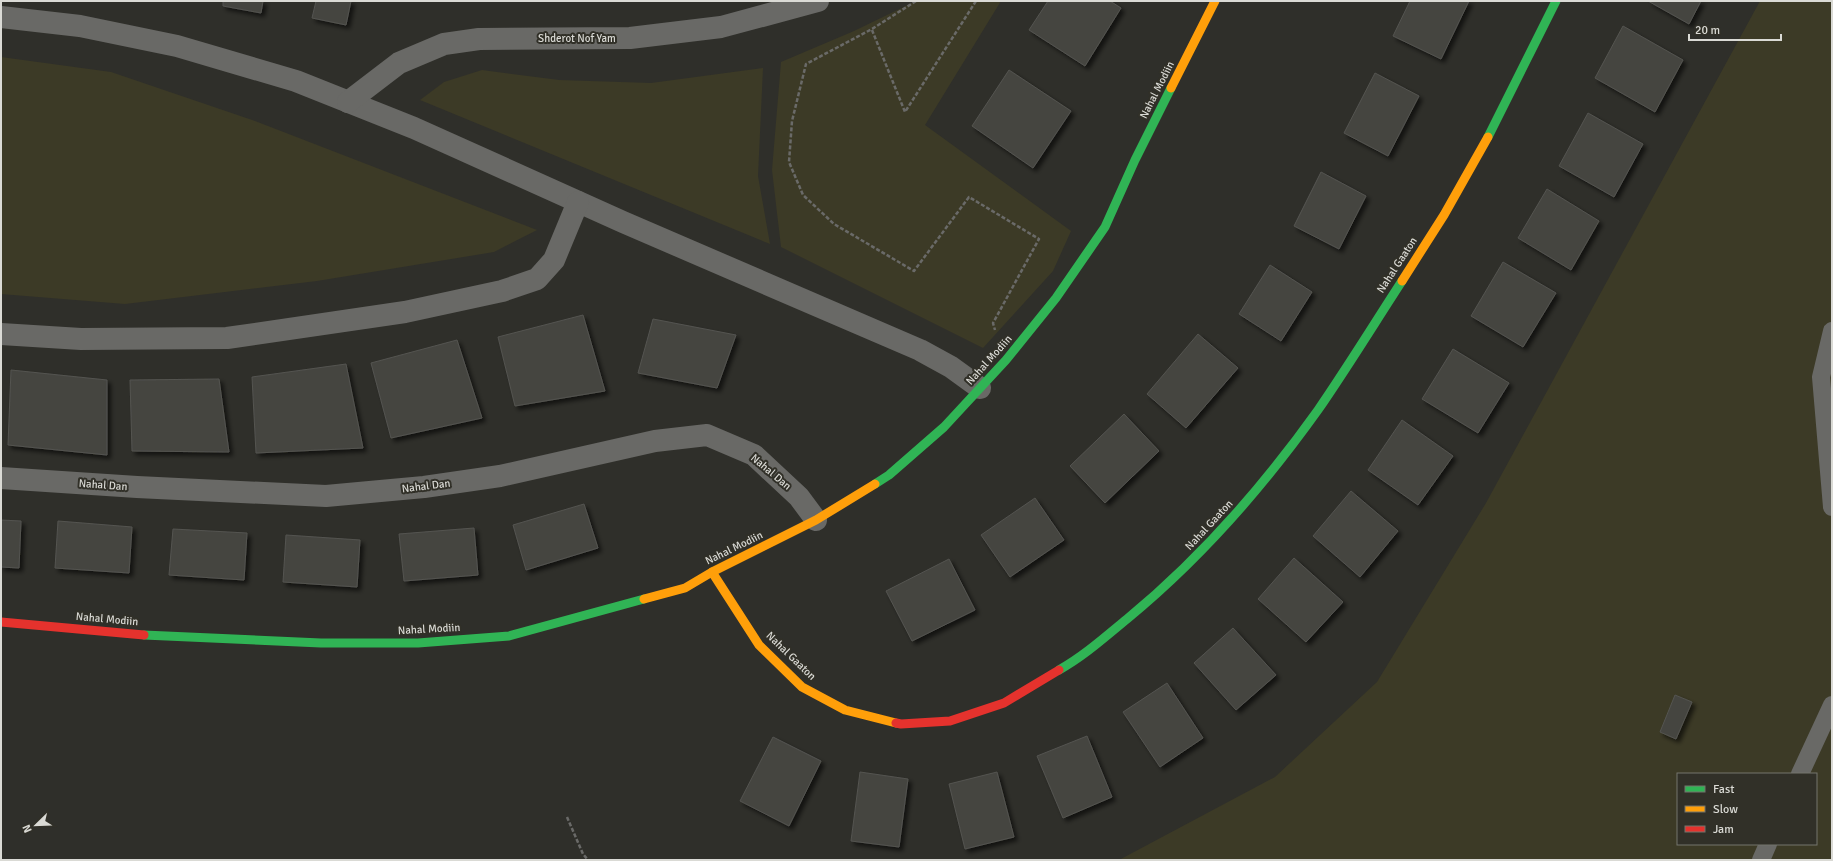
<svg xmlns="http://www.w3.org/2000/svg" width="1833" height="861" font-family="Signika,sans-serif">
<defs>
<filter id="shadow"><feDropShadow dx="3.5" dy="3.5" stdDeviation="2" flood-color="#0009"/></filter>
</defs>
<rect width="100%" height="100%" fill="#2f2f2a"/>
<g fill="#3c3a26" fill-rule="evenodd">
<path d="M916,1H1001L925,125L1071,231L1053,271L983,348L781,247L772,170L781,62L854,31Z"/>
<path d="M1760,1H1832V860H1119L1275,777L1377,682L1486,503ZM1678,774H1816V844H1678Z"/>
<path d="M1,57L111,72L255,121L537,230L494,252L317,281L125,304L1,294Z"/>
<path d="M763,68L758,176L770,244L420,100L444,82L482,70L559,80L651,83Z"/>
</g>
<g fill="#454541" stroke="#545450" filter="url(#shadow)">
<path d="M223,1H263L261,13L223,6Z"/>
<path d="M316,1H351L346,25L312,18Z"/>
<path d="M1048,1H1110L1121,8L1085,66L1029,30Z"/>
<path d="M1410,1H1469L1441,59L1393,36Z"/>
<path d="M1648,1H1701L1689,24Z"/>
<path d="M1623,26L1683,60L1655,112L1595,78Z"/>
<path d="M1009,70L1071,111L1033,168L972,126Z"/>
<path d="M1375,73L1419,96L1388,156L1344,133Z"/>
<path d="M1588,113L1643,144L1614,197L1559,166Z"/>
<path d="M1321,172L1366,196L1339,249L1294,226Z"/>
<path d="M1547,189L1599,221L1571,270L1518,238Z"/>
<path d="M1503,262L1556,293L1523,347L1471,316Z"/>
<path d="M1270,265L1312,292L1281,341L1239,314Z"/>
<path d="M583,315L605,391L515,406L498,337Z"/>
<path d="M653,319L736,335L717,388L638,373Z"/>
<path d="M1198,334L1238,368L1186,428L1147,394Z"/>
<path d="M457,340L482,418L391,438L371,363Z"/>
<path d="M1453,349L1509,383L1478,433L1422,399Z"/>
<path d="M346,364L363,448L256,453L252,377Z"/>
<path d="M11,370L107,380V455L8,445Z"/>
<path d="M219,379L229,452L132,451L130,380Z"/>
<path d="M1124,414L1159,451L1105,503L1070,466Z"/>
<path d="M1402,420L1453,456L1418,505L1368,470Z"/>
<path d="M1351,491L1398,531L1360,577L1313,536Z"/>
<path d="M1035,498L1064,540L1010,577L981,535Z"/>
<path d="M584,504L598,548L526,570L513,525Z"/>
<path d="M1,520L21,521L19,568L1,567Z"/>
<path d="M58,521L132,527L129,573L55,568Z"/>
<path d="M474,528L478,575L404,581L399,534Z"/>
<path d="M173,529L247,533L244,580L169,575Z"/>
<path d="M286,535L360,540L357,587L283,582Z"/>
<path d="M1294,558L1343,602L1306,642L1258,599Z"/>
<path d="M949,559L975,610L912,641L886,591Z"/>
<path d="M1233,628L1276,675L1236,710L1194,663Z"/>
<path d="M1167,683L1203,738L1160,767L1123,712Z"/>
<path d="M1675,695L1692,702L1676,739L1660,732Z"/>
<path d="M1087,736L1112,797L1063,818L1037,756Z"/>
<path d="M773,737L821,761L789,826L740,801Z"/>
<path d="M860,772L908,779L899,847L851,841Z"/>
<path d="M997,772L1014,837L965,849L949,784Z"/>
</g>
<g fill="none" stroke-linecap="round" stroke-linejoin="round">
<g stroke="#6a6a68" stroke-width="2.5" stroke-dasharray="4 2" stroke-linecap="butt">
<path d="M916,1L872,29L806,64L792,121L789,162L803,195L834,224L914,271L969,197L1039,239L993,323L995,330"/>
<path d="M872,30L905,112L976,1"/>
<path d="M567,817L583,854L588,860"/>
</g>
<g stroke="#696966" stroke-width="18">
<path d="M1832,331L1821,377L1832,507"/>
<path d="M1800,774L1832,705"/>
<path d="M1761,860L1768,844"/>
</g>
<g stroke="#696966" stroke-width="22">
<path d="M1,17L80,26L177,46L296,81L414,128L623,222L920,350L951,367L980,388"/>
<path d="M348,102L399,63L444,44L479,39L630,38L721,27L818,1"/>
<path d="M1,334L81,339L227,338L405,312L502,291L537,279L554,260L578,202"/>
<path d="M1,478L137,487L326,496L424,487L500,476L655,441L707,435L754,455L799,497L816,520"/>
</g>
<g stroke="#30b455" stroke-width="9">
<path d="M1488,137L1556,1"/>
<path d="M875,484L889,475L944,427L1006,360L1056,298L1105,227L1135,160L1171,88"/>
<path d="M144,635L321,643H418L509,636L644,599"/>
<path d="M1059,670C1084,656 1105,637 1127,619C1200,559 1263,487 1318,410C1347,368 1374,324 1402,281"/>
</g>
<g stroke="#ff9f0a" stroke-width="9">
<path d="M1171,88L1215,1"/>
<path d="M1402,281L1444,215L1488,137"/>
<path d="M712,572L759,645L802,687L845,710L896,723"/>
<path d="M644,599L685,588L712,572L816,520L875,484"/>
</g>
<g stroke="#e5322d" stroke-width="9">
<path d="M1,622L144,635"/>
<path d="M896,723L901,724L950,721L1004,703L1059,670"/>
</g>
</g>
<g text-anchor="middle" dominant-baseline="central" stroke-width="4" stroke-linejoin="round" paint-order="stroke">
<g font-size="11" fill="#dadad5" stroke="#313028">
<text x="577" y="38">Shderot Nof Yam</text>
<text transform="translate(1157 90) rotate(-63)">Nahal Modiin</text>
<text transform="translate(1397 265) rotate(-57)">Nahal Gaaton</text>
<text transform="translate(989 360) rotate(-48)">Nahal Modiin</text>
<text transform="translate(771 472) rotate(40)">Nahal Dan</text>
<text transform="translate(103 485) rotate(4)">Nahal Dan</text>
<text transform="translate(426 486) rotate(-7)">Nahal Dan</text>
<text transform="translate(1209 525) rotate(-47)">Nahal Gaaton</text>
<text transform="translate(734 548) rotate(-26)">Nahal Modiin</text>
<text transform="translate(107 619) rotate(5)">Nahal Modiin</text>
<text transform="translate(429 629) rotate(-3)">Nahal Modiin</text>
<text transform="translate(791 656) rotate(44)">Nahal Gaaton</text>
</g>
</g>
<rect width="1833" height="861" fill="none" stroke="#dadad5" stroke-width="4"/>
<rect x="1677" y="773" width="140" height="72" fill="#313028" stroke="#75746d"/>
<rect x="1685" y="786" width="20" height="6" fill="#30b455" stroke="#75746d"/>
<text x="1713" y="793" font-size="12" fill="#dadad5">Fast</text>
<rect x="1685" y="806" width="20" height="6" fill="#ff9f0a" stroke="#75746d"/>
<text x="1713" y="813" font-size="12" fill="#dadad5">Slow</text>
<rect x="1685" y="826" width="20" height="6" fill="#e5322d" stroke="#75746d"/>
<text x="1713" y="833" font-size="12" fill="#dadad5">Jam</text>
<g transform="translate(36 825) rotate(247)" stroke="#313028" stroke-width="3" paint-order="stroke">
<path d="M0-3L7 15L0 10L-7 15Z" fill="#dadad5"/>
<text y="-6" font-size="11" font-weight="bold" text-anchor="middle" fill="#dadad5">N</text>
</g>
<path d="M1689 34v6h92v-6" fill="none" stroke="#dadad5" stroke-width="2"/>
<text x="1695" y="34" font-size="12" fill="#dadad5" stroke="#313028" stroke-width="3" paint-order="stroke">20 m</text>
</svg>
